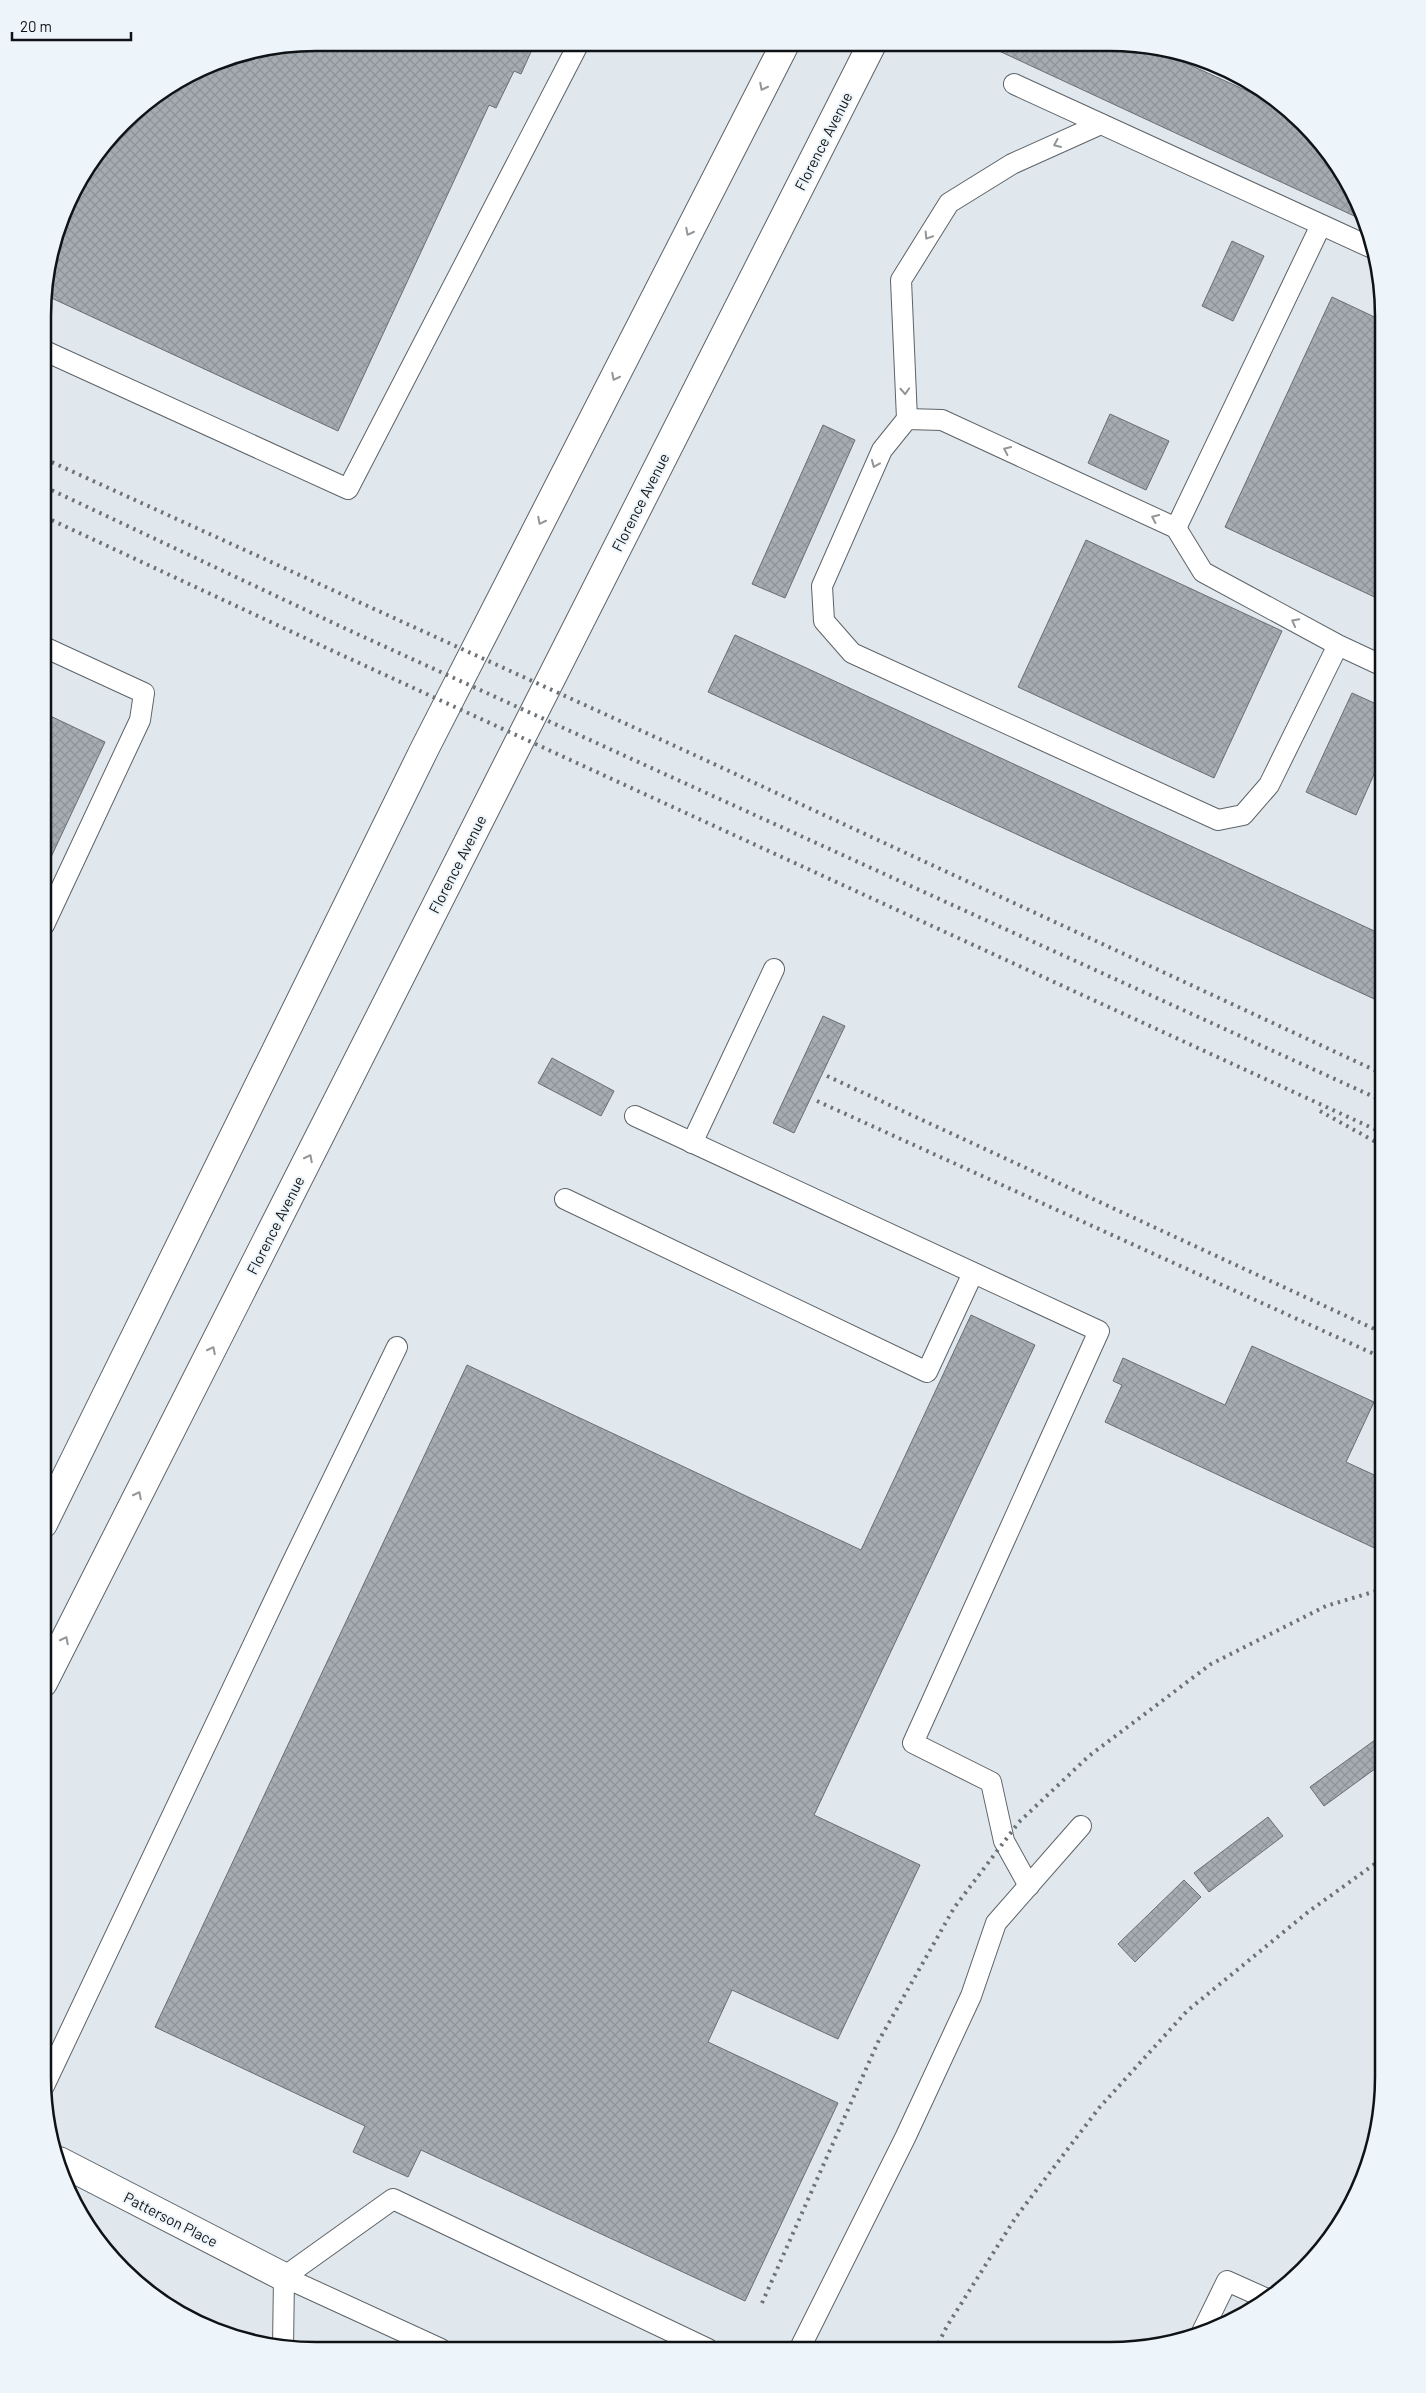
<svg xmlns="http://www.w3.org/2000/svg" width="1426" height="2393" font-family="Barlow,sans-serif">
<defs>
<pattern id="building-cross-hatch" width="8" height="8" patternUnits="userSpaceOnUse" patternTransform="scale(1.25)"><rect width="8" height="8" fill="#a5acb1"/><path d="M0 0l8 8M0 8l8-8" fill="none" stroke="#8d9397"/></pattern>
</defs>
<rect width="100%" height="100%" fill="#e0e8ed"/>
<g fill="url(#building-cross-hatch)" stroke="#686e73">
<path d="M316,42L535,43L521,74L514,71L496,108L489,105L338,431L45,295V281L71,195L135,111L212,63Z"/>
<path d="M984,44L1146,45L1287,109L1327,150L1363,212L1365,221Z"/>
<path d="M1232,241L1264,256L1233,321L1202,306Z"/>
<path d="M1332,297L1383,321V601L1225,527Z"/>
<path d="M1110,414L1169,441L1146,490L1088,463Z"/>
<path d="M823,425L855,440L785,598L752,584Z"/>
<path d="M1086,540L1282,631L1214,778L1018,687Z"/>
<path d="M735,635L1383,935V1003L708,692Z"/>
<path d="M1352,693L1383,707V754L1356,815L1306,792Z"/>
<path d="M44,713L105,742L44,872Z"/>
<path d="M823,1016L845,1026L794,1133L773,1123Z"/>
<path d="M552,1058L614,1091L601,1116L538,1083Z"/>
<path d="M971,1315L1035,1345L814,1815L920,1865L838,2039L732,1990L708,2042L838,2103L745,2301L421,2150L408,2177L353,2152L365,2126L155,2027L467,1365L861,1550Z"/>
<path d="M1252,1346L1374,1402L1346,1462L1383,1479V1552L1105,1422L1122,1385L1113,1381L1123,1358L1225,1405Z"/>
<path d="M1375,1740L1383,1751V1763L1324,1806L1310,1787Z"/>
<path d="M1268,1817L1283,1836L1209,1892L1194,1873Z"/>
<path d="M1184,1880L1201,1897L1135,1962L1118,1944Z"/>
</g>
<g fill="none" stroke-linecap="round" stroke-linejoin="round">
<defs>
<g id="service">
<path d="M1014,84L1370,247"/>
<path d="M45,351L348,489L579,43"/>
<path d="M907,419L901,280L949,203L1012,164L1101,124"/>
<path d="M1176,528L1321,225"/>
<path d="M1338,645L1269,785L1243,815L1218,820L852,653L824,621L822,586L882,450L907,419L942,420L1176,528L1203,572L1338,645L1383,666"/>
<path d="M44,925L140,720L144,693L44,647"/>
<path d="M635,1116L1099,1331L913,1743L991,1782L1004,1841L1029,1886"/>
<path d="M692,1143L774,969"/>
<path d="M565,1199L927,1372L973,1273"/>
<path d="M44,2086L291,1565L397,1347"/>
<path d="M284,2277L393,2199L708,2349"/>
<path d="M284,2277L441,2349"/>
<path d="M1202,2332L1227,2281L1267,2299"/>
<path d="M283,2348L284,2277"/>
<path d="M799,2350L905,2138L971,1996L996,1923L1081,1826"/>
</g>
<path id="minor" d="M59,2161L284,2277"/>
<g id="secondary">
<path d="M43,1524L425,748L785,44"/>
<path d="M43,1683L872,44"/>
</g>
</defs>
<use href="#service" stroke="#5d6368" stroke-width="22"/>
<use href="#minor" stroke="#5d6368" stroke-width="30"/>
<use href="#secondary" stroke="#5d6368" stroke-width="30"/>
<use href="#service" stroke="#fff" stroke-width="20"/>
<use href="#minor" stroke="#fff" stroke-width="28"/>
<use href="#secondary" stroke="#fff" stroke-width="28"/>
<g stroke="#6d7276" stroke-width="4" stroke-dasharray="2.5 5" stroke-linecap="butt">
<path d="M45,459L688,752L1383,1074"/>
<path d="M45,487L344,628L1383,1101"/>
<path d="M45,517L333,651L1383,1133"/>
<path d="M827,1076L1383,1333"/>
<path d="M817,1101L1383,1358"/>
<path d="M1320,1111L1383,1146"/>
<path d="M762,2303L878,2042L954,1908L1019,1822L1089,1756L1211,1664L1326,1606L1383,1589"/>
<path d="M935,2350L947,2326L1016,2217L1099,2108L1187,2011L1308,1912L1383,1858"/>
</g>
</g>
<defs><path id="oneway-chevron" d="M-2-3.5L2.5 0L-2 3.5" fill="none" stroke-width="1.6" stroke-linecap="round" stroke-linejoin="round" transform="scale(1.25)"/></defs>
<g stroke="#939596">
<use href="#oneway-chevron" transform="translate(763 87) rotate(117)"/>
<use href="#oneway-chevron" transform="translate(1057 144) rotate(156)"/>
<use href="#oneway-chevron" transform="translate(689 232) rotate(117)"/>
<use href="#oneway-chevron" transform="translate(928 236) rotate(122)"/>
<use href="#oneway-chevron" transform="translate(615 377) rotate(117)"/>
<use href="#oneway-chevron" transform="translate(905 391) rotate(87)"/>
<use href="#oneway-chevron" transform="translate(1007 450) rotate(-155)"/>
<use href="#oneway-chevron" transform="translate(875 464) rotate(113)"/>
<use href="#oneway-chevron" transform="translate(1155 518) rotate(-155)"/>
<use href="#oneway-chevron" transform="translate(541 521) rotate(117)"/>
<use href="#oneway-chevron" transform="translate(1295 622) rotate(-152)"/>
<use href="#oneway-chevron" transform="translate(309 1158) rotate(-63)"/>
<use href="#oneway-chevron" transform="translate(212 1350) rotate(-63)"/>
<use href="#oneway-chevron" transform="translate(138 1495) rotate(-63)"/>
<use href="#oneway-chevron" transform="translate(65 1640) rotate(-63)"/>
</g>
<g text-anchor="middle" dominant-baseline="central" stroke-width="4" stroke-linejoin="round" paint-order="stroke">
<g font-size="15" fill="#101315" stroke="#edf5fa">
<text transform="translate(823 141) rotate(-63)">Florence Avenue</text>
<text transform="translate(640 502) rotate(-63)">Florence Avenue</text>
<text transform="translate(457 864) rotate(-63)">Florence Avenue</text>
<text transform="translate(275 1225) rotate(-63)">Florence Avenue</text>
<text transform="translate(171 2219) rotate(27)">Patterson Place</text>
</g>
</g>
<path d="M0 0H1426V2393H0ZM316 51H1110A265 265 0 0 1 1375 316V2077A265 265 0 0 1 1110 2342H316A265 265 0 0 1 51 2077V316A265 265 0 0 1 316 51Z" fill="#edf5fa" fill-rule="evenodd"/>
<path fill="none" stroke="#101315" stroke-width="2.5" d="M316 51H1110A265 265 0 0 1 1375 316V2077A265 265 0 0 1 1110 2342H316A265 265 0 0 1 51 2077V316A265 265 0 0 1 316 51Z"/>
<path d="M12 32v8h119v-8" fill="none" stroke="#101315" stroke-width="2.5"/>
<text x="20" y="32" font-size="15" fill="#101315" stroke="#edf5fa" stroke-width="4" paint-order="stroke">20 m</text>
</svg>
